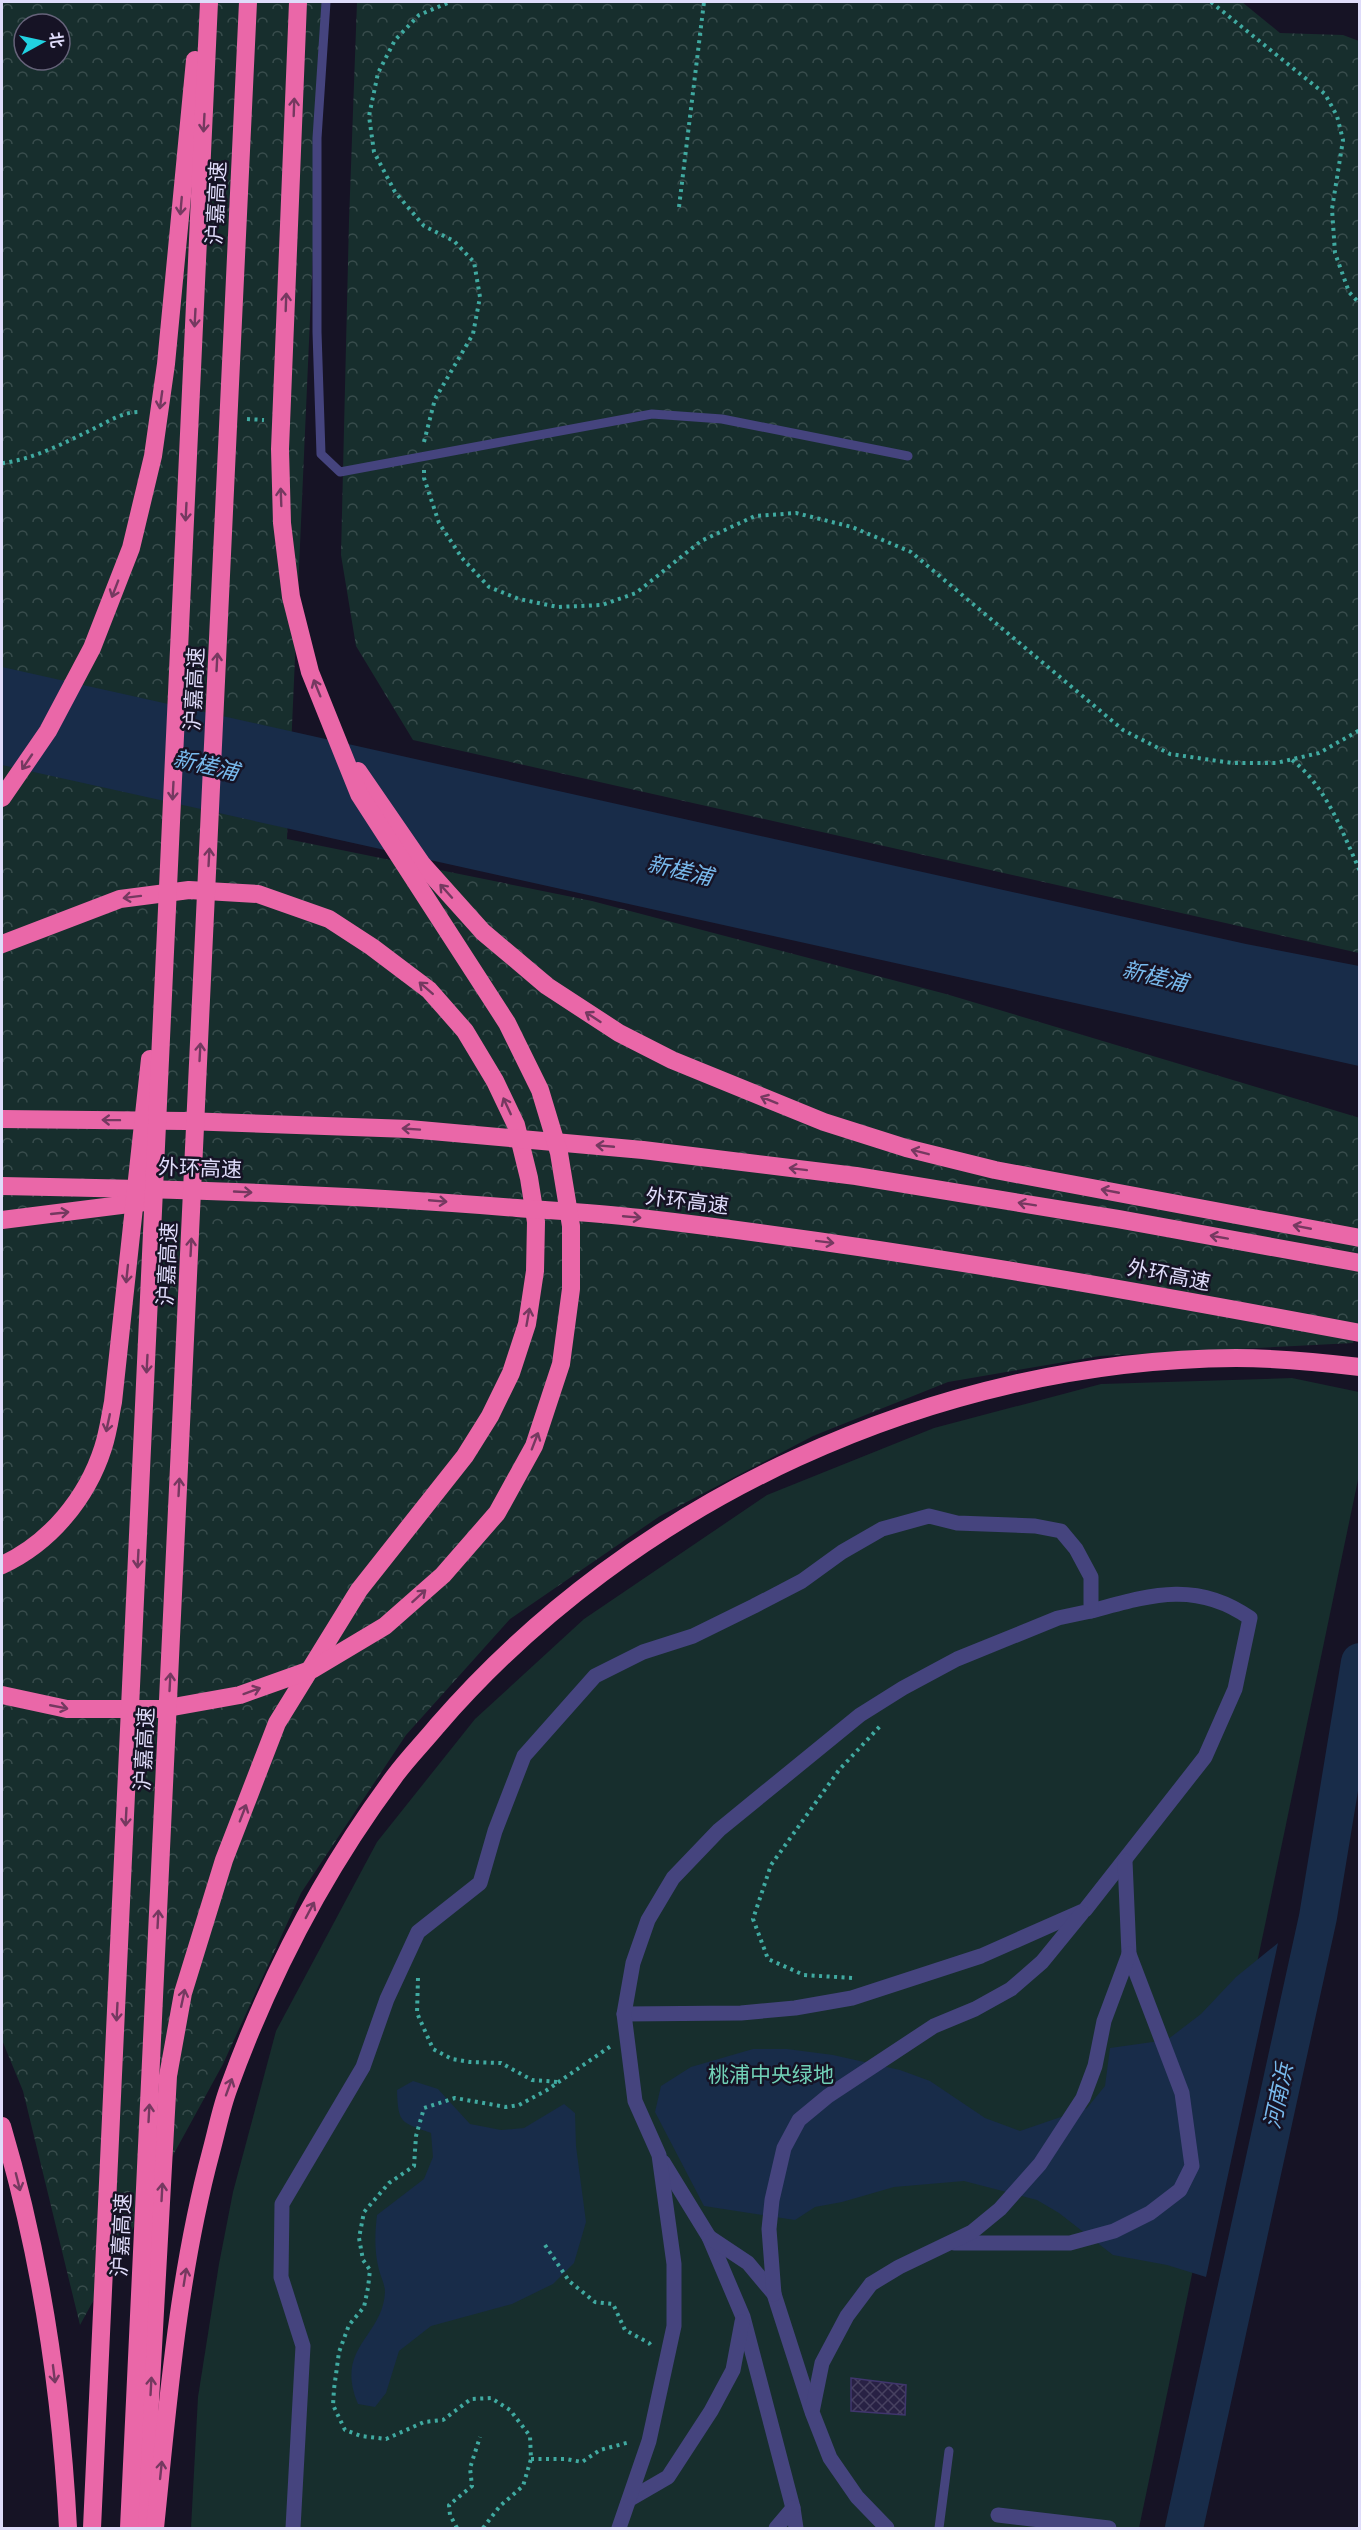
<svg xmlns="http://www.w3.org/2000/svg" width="1361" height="2530" font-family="'PT Sans Narrow','Noto Sans SC',sans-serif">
<defs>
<pattern id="forest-crowns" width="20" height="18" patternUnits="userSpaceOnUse" patternTransform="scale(1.5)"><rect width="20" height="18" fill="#172e2d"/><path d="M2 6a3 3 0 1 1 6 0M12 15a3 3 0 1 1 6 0" fill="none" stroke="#384c4c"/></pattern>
<pattern id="building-cross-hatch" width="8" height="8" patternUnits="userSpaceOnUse" patternTransform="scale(1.5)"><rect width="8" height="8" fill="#282144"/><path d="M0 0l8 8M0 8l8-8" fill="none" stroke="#474160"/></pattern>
</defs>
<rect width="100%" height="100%" fill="#161325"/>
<path fill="#172e2d" d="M1292,1378L1359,1392V1475L1139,2528H191L198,2397L219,2264L233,2192L276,2031L377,1842L475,1719L584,1619L767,1495L934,1428L1101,1384Z"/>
<g fill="url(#forest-crowns)" fill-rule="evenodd">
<path d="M2,2H324L287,839L592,901L946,994L1360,1118V1322L1353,1343L1100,1356L948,1382L813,1436L660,1516L510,1619L406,1735L301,1893L223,2064L80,2325L23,2091L2,2040ZM24,24H60V60H24Z"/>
<path d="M357,2H1242L1280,33L1343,35L1359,41V953L413,740L356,646L341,555L349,221Z"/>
</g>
<g fill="#182c49">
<path d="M2,667L1246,944L1359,966V1066L2,765Z"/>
<path d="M1278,1943L1206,2277L1167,2265L1113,2255L1059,2213L1037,2200L964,2181L894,2187L842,2202L815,2207L795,2220L704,2206L655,2112L661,2086L691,2067L753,2049H787L833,2055L900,2070L930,2081L985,2118L1020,2131L1087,2108L1105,2086L1110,2048L1167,2040L1201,2014L1236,1977Z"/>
<path d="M413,2081L438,2089L470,2124L501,2130L524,2128L564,2104L575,2113L576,2146L586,2222L574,2263L553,2284L512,2304L431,2326L399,2351L386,2393L375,2407L358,2404C334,2347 383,2337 385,2292C385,2285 381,2277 379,2270C374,2251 375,2233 377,2215L424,2179L433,2157L431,2133C401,2122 398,2124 397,2090Z"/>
</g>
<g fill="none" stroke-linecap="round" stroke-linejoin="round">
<path stroke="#182c49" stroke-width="38" d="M1184,2528L1318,1917L1360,1662"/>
</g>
<path fill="url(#building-cross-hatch)" stroke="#40366d" stroke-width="1.5" d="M851,2378L906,2385L905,2415L851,2411Z"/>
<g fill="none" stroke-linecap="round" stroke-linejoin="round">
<g stroke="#40aaa1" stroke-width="4" stroke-dasharray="3 4.5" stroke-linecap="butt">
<path d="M1211,2L1325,94L1337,116L1343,140L1332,209L1335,253L1349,292L1360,304"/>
<path d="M679,207L704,2"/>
<path d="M247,419L264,420"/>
<path d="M424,442L435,399L473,334L480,297L474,262L454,241L424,226L395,192L374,152L369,116L378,73L395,40L419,15L450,2"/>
<path d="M2,463C31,460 62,444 89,431C106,423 123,411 141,412"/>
<path d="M424,470V478L439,523L462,558L489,587L519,599L558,607L602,605L636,593L701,541L755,516L796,513L852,527L911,552L1123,730L1170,754L1232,763H1276L1319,753L1360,730"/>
<path d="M1292,760C1327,787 1342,832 1360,871"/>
<path d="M418,1978L417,2013L433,2049L452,2059L470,2062L501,2063L532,2080L558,2082"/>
<path d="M852,1978L804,1975L768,1959L753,1919L771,1865L839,1770L882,1724"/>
<path d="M545,2245L569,2281L595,2302L613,2304L625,2330L649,2343L652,2347"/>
<path d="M531,2459H566L582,2462L600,2450L630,2442"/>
<path d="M457,2528L450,2515L449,2505L472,2486L470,2468L480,2437"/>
<path d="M483,2528L500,2506L523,2486L531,2459L530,2436L510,2410L491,2398L471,2399L443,2420L424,2422L386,2439L361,2436L345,2430L333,2405L334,2389L339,2352L349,2325L364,2307L368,2288L370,2270L363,2260L359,2238L364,2212L389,2183L414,2166L416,2136L424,2108L455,2098L506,2107L519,2105L547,2090L611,2046"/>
</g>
<g stroke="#45447e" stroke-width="9">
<path d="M326,2L317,138V332L321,454L340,472L652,414L722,419L908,456"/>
<path d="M939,2528L949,2451"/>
</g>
<g stroke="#45447e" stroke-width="15">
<path d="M624,2014L741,2013L795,2008L852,1998L981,1956L1085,1910L1205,1757L1235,1689L1250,1618C1196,1580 1150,1595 1091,1611"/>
<path d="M663,2162L709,2237L743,2317L793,2508L796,2528"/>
<path d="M709,2237L748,2263L774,2294L811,2409"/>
<path d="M954,2243H1070L1114,2231L1150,2213L1180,2190L1192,2166L1182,2093L1129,1954L1125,1861"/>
<path d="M774,2294L769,2229L772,2200L784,2148L799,2120L828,2096L934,2026L975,2009L1011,1989L1042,1962L1082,1913"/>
<path d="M630,2499L668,2477L711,2411L733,2370L742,2322"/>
<path d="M998,2515L1109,2528"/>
<path d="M293,2528L303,2346L281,2277L282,2204L363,2067L387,1999L418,1932L480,1883L495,1831L524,1756L595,1676L643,1652L693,1636L754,1606L802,1581L842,1552L882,1529L929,1516L957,1523L1035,1526L1061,1531L1076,1549L1091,1577V1611L1058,1618L957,1659L903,1688L860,1715L719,1830L673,1878L648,1920L633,1963L624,2014L635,2101L659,2155L674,2264V2326L649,2441L619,2528"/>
<path d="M776,2528L793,2508"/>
<path d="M887,2528L857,2497L830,2458L812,2412L822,2363L847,2316L871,2284L899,2267L972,2232L1000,2209L1040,2164L1083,2098L1095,2066L1104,2021L1129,1954"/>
</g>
<g stroke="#ea67a8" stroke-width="18">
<path d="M358,771L422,864L483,932L547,986L619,1033L672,1060L824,1122L906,1148L995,1170L1360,1238"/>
<path d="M2,798L48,731L92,648L131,548L153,456L166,364L195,60"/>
<path d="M2,944L120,899L189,890L258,894L329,919L372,947L429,990L465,1031L495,1081L516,1125L529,1178L536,1222L535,1271L527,1324L511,1373L490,1416L465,1456L359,1590L277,1723L224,1860L183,1993L168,2076L143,2528"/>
<path d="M2,1119L185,1121L409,1129L643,1150L856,1176L1118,1219L1360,1263"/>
<path d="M2,1186C174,1189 345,1194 517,1208C558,1211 599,1213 640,1218C882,1246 1121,1288 1360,1333"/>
<path d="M2,1220L145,1202"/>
<path d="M2,1565C50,1543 87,1498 103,1448C108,1433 110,1417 113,1402L150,1059"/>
<path d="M2,1695L67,1709H162L240,1695L313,1669L385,1626L443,1575L497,1513L534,1446L561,1364L571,1289V1226L559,1153L540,1090L507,1023L359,794L310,672L291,597L282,523L280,449L298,2"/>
<path d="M2,2126C41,2257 61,2392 68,2528"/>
<path d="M92,2528L209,2"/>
<path d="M129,2528L248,2"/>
<path d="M155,2528C168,2402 178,2275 211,2152C217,2130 221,2108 229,2087C269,1977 324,1871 394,1777C407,1759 423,1743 437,1726C633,1499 935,1360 1236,1358C1277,1358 1319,1362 1360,1367"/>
</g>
</g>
<defs><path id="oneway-shaft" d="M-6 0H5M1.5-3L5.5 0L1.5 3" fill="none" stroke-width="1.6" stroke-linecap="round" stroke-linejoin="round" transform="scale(1.5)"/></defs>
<g stroke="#753960">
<use href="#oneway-shaft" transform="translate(294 107) rotate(-88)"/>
<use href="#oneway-shaft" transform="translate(204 123) rotate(93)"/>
<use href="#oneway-shaft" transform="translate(181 206) rotate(95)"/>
<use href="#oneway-shaft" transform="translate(286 302) rotate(-88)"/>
<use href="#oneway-shaft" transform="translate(195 318) rotate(93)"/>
<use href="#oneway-shaft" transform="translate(161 400) rotate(98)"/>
<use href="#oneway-shaft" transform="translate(281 497) rotate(-92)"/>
<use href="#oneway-shaft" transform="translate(186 512) rotate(93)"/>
<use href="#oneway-shaft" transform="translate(115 589) rotate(111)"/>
<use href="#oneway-shaft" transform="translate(217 662) rotate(-87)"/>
<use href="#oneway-shaft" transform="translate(317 688) rotate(-112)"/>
<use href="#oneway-shaft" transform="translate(27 762) rotate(124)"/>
<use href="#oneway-shaft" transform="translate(173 791) rotate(93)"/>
<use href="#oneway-shaft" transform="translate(209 857) rotate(-87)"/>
<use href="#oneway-shaft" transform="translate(446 891) rotate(-132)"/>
<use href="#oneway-shaft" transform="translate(132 897) rotate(173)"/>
<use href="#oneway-shaft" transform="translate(426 988) rotate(-139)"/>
<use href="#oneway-shaft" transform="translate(593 1017) rotate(-147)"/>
<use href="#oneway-shaft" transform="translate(200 1052) rotate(-87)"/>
<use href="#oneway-shaft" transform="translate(769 1100) rotate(-158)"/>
<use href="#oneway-shaft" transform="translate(507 1106) rotate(-115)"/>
<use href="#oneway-shaft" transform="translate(111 1120) rotate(-179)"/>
<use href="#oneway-shaft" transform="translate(411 1129) rotate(-176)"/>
<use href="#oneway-shaft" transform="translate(605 1146) rotate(-175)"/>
<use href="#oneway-shaft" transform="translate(920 1152) rotate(-166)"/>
<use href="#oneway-shaft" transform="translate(798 1169) rotate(-173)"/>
<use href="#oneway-shaft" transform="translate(1110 1191) rotate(-169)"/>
<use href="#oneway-shaft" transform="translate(243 1192) rotate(3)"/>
<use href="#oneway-shaft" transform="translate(438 1201) rotate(5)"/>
<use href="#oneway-shaft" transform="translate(1027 1204) rotate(-171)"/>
<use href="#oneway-shaft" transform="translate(60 1213) rotate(-6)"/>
<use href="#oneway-shaft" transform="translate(632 1217) rotate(5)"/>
<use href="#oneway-shaft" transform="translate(1302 1227) rotate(-169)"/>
<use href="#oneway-shaft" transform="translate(1219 1237) rotate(-170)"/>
<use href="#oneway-shaft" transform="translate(825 1242) rotate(7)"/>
<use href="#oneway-shaft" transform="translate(191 1247) rotate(-87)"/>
<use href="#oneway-shaft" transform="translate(127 1274) rotate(96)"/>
<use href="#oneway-shaft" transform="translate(528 1317) rotate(-80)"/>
<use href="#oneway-shaft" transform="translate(147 1364) rotate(93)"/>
<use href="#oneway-shaft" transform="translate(108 1423) rotate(102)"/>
<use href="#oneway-shaft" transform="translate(535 1441) rotate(-69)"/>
<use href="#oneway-shaft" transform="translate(179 1487) rotate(-87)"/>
<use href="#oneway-shaft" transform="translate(138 1559) rotate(93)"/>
<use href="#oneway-shaft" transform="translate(419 1596) rotate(-42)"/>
<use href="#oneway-shaft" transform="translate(170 1682) rotate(-87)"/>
<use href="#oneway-shaft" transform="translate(252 1691) rotate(-20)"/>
<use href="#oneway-shaft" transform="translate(59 1707) rotate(11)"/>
<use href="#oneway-shaft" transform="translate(243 1813) rotate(-69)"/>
<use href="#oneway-shaft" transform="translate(126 1817) rotate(93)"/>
<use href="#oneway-shaft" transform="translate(310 1910) rotate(-62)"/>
<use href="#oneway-shaft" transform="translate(158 1919) rotate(-87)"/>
<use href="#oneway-shaft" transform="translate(183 1998) rotate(-78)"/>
<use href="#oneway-shaft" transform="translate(117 2012) rotate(93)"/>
<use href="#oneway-shaft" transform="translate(229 2087) rotate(-70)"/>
<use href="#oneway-shaft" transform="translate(149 2113) rotate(-87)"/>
<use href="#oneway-shaft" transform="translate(18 2182) rotate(76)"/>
<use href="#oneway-shaft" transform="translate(162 2192) rotate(-87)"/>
<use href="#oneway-shaft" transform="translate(185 2277) rotate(-81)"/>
<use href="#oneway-shaft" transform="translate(54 2374) rotate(83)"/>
<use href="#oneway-shaft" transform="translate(151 2386) rotate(-87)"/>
<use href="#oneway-shaft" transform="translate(161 2470) rotate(-84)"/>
</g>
<g text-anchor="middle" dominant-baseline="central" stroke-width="5" stroke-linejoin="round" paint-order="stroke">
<g font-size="21" fill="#dfdcfa" stroke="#161325">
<text transform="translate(216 203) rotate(-87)">沪嘉高速</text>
<text transform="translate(194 689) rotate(-87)">沪嘉高速</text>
<text transform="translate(200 1168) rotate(2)">外环高速</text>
<text transform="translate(687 1201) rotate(7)">外环高速</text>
<text transform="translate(167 1264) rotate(-87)">沪嘉高速</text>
<text transform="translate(1169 1275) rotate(11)">外环高速</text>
<text transform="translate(144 1749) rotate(-87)">沪嘉高速</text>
<text transform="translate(121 2235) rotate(-87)">沪嘉高速</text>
</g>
<g font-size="21" fill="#71d1b7" stroke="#161325">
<text x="771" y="2074">桃浦中央绿地</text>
</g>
<g font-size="22" font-style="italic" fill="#78b9ec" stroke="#161325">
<text transform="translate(206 765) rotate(13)">新槎浦</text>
<text transform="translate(680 870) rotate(13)">新槎浦</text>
<text transform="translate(1155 976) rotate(13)">新槎浦</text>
<text transform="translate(1278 2096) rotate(-78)">河南浜</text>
</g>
</g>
<rect width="1361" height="2530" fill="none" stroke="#dfdcfa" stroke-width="6"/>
<g transform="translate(42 42) rotate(82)"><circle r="28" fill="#161325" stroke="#66637a" stroke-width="1.5"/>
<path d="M0-4.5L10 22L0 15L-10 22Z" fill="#21d1e1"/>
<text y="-9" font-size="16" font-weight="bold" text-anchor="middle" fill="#dfdcfa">北</text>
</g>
</svg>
